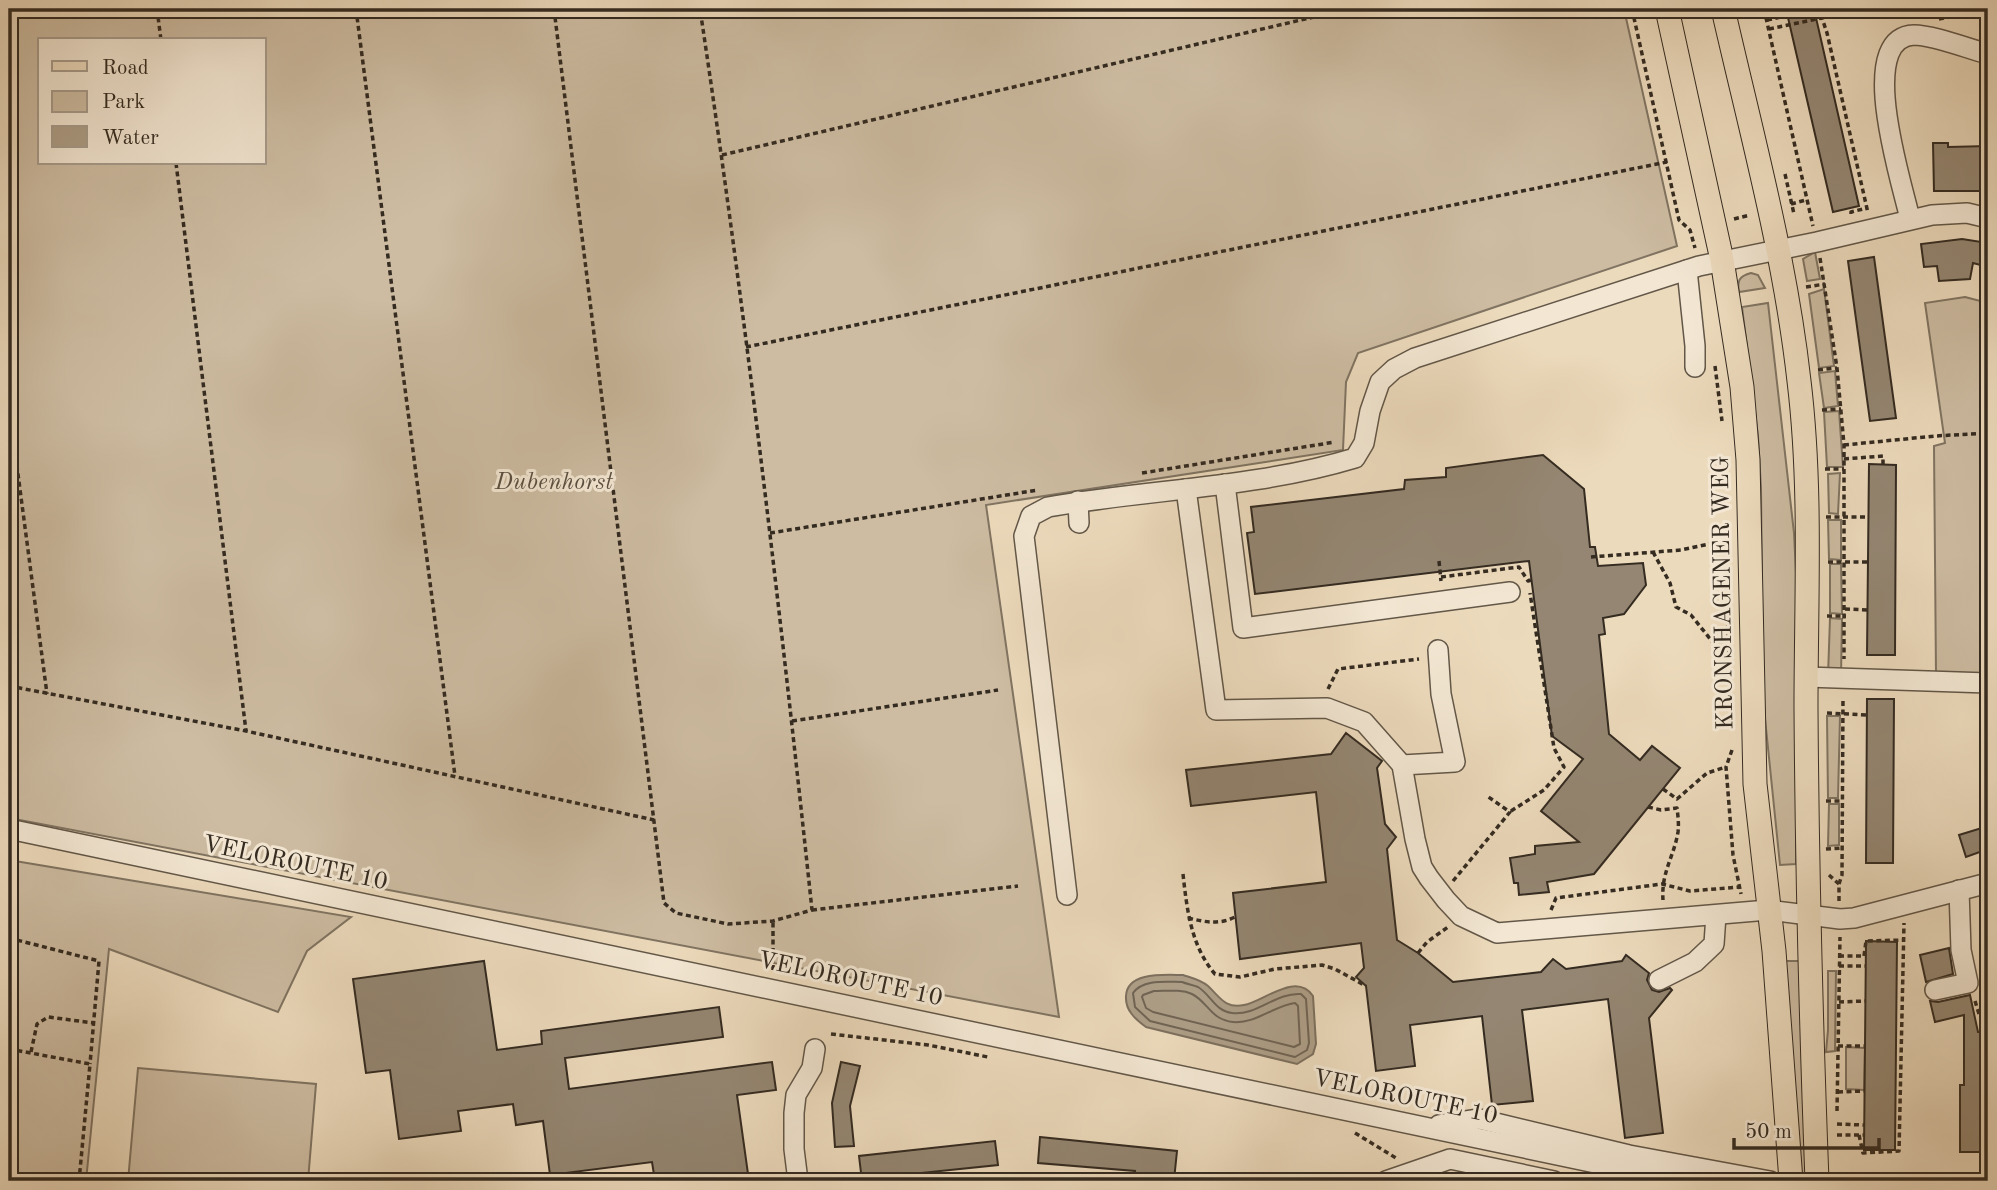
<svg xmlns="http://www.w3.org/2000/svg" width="1997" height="1190" font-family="'Old Standard TT',serif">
<rect width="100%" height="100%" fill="#ecdabc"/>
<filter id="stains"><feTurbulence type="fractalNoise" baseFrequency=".00286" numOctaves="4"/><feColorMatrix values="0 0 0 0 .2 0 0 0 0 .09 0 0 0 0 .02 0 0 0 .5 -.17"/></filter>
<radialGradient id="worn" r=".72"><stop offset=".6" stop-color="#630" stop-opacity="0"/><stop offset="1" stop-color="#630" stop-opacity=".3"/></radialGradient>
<g fill="#cdbca2" stroke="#807462" stroke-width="2" fill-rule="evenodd">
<path d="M9,9H1624L1677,246L1358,353L1346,382L1343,450L986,505L1059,1017L9,818ZM40,40H264V163H40Z"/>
<path d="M1815,252L1820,279L1807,281L1803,259Z"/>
<path d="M1751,273L1758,275L1765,288L1739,292C1737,281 1739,276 1751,273Z"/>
<path d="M1824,289L1834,366L1819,368L1809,294Z"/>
<path d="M1965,297L1988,303V676L1936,674L1934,446L1945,443L1925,303Z"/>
<path d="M1768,303L1794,533L1796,573V864L1780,865L1763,699L1761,488L1758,436L1742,307Z"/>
<path d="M1835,371L1838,406L1824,408L1819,373Z"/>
<path d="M1839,411L1843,467H1827L1824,412Z"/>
<path d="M1840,473L1838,514L1829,513L1828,474Z"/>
<path d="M1828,520H1841V560L1829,559Z"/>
<path d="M1830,564H1841L1842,614L1830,613Z"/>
<path d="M1830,618L1842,619L1841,676H1828Z"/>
<path d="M1827,716H1840L1838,798H1828Z"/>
<path d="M1829,804H1839V845L1828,846Z"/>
<path d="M9,860L351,917L307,951L278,1012L109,949L86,1181H9Z"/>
<path d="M1783,961H1799L1810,1181H1800Z"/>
<path d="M1828,971H1836L1835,1051L1826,1052L1828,1030Z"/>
<path d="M1846,1047L1865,1048L1864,1090L1846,1089Z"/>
<path d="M138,1068L316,1084L308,1181H128Z"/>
</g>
<path fill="#ad9e87" stroke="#7d705e" stroke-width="2" d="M1183,975C1192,978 1201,980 1208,986C1220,997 1225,1009 1244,1005C1263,1002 1296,971 1313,996L1316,1044L1313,1054L1297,1064L1146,1027C1135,1019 1125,1010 1126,996C1127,971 1166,975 1183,975Z"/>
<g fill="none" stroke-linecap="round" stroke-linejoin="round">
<g stroke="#706454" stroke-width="2">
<path d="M1182,982C1187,984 1193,985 1198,987C1211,995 1215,1011 1232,1013C1257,1016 1276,992 1301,994L1306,999L1309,1043L1307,1050L1295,1057L1150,1021L1135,1007L1133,993C1143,979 1166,982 1182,982Z"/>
<path d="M1154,991C1167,991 1181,989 1192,994C1208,1002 1211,1020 1233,1022C1256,1024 1273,1006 1295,1003L1298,1006L1300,1044L1294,1047L1153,1012L1146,1008L1142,997L1143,995Z"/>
</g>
</g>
<g fill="#948672" stroke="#342b21" stroke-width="2">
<path d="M1786,9H1814L1859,206L1833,212Z"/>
<path d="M1933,143H1948V147L1988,146V163H1984V191H1934Z"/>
<path d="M1962,239L1988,243V267L1973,263L1970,279L1939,281L1937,266L1924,267L1921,244Z"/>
<path d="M1874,257L1896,418L1870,421L1848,261Z"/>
<path d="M1543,455L1584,489L1590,547H1595L1598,566L1643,563L1646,585L1624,614L1603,618L1605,634L1599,635L1609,734L1640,760L1652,746L1680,768L1594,874L1547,882L1549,892L1519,895L1518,883H1514L1510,858L1535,854V846L1579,842L1541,811L1583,759L1552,736L1529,561L1255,594L1247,533L1254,532L1251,507L1404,489L1405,480L1446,477V468Z"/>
<path d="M1869,464L1896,465L1895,655H1867Z"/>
<path d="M1867,699H1894L1893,863H1866Z"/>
<path d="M1346,733L1382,761L1377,768L1385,824L1396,837L1387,849L1397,940L1418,953L1453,982L1541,972L1553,959L1566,969L1622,961L1626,955L1649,973L1647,980L1652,990L1659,992L1670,988L1672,990L1649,1018L1663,1133L1625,1138L1608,999L1522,1010L1533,1101L1492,1105L1482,1016L1410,1025L1415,1066L1376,1071L1366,986L1356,977L1364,968L1361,943L1240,959L1233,893L1326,882L1316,792L1191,806L1186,770L1331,754Z"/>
<path d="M1988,826V849L1966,857L1959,835Z"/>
<path d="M1866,941L1897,942L1895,1150H1864Z"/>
<path d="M1949,948L1953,974L1926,982L1920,955Z"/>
<path d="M484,961L497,1050L542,1044L541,1031L719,1007L723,1037L565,1058L569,1089L772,1062L776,1090L737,1095L749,1181H655L652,1162L550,1175L543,1121L516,1125L513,1104L458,1111L461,1131L399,1139L390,1070L366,1073L353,979Z"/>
<path d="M1970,995L1978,1032H1988V1152H1960V1085H1964V1015L1935,1022L1930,1001L1938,1002Z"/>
<path d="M841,1062L860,1066L850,1106L854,1146L835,1147L832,1103Z"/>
<path d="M1040,1137L1177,1151L1174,1180L1134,1177L1135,1171L1038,1163Z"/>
<path d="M995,1141L998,1165L901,1175L902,1178L862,1181L859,1156Z"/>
</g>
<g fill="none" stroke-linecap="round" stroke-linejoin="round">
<defs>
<g id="minor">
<path d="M1910,219C1903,186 1854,37 1914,35C1933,35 1969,49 1988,54"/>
<path d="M1687,270L1695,346V367"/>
<path d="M1225,484L1243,628L1510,592"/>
<path d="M1186,489L1216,710L1327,708L1364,722L1402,765L1415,839L1422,867L1429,878L1446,900L1461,916L1497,933L1768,910L1840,919L1854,918L1988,883"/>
<path d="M1078,501L1079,523"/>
<path d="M1806,677L1988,683"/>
<path d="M1402,765L1455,762L1441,694L1438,650"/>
<path d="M9,829L1681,1181"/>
<path d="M1067,895L1024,536L1031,516L1048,507C1150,489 1256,488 1355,458L1364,443L1370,411L1380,382L1394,369L1415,358L1699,266L1817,242L1932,215L1967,213L1988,218"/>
<path d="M1659,980L1695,962L1714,944L1716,915"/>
<path d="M1935,990L1968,983L1961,950L1959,890"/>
<path d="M1439,1125L1479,1119L1629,1155L1770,1181"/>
<path d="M798,1181L794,1149V1113L796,1095L812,1068L815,1049"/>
<path d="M1386,1181L1450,1159L1554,1181"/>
</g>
<g id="major">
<path d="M1667,9L1722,260L1742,387L1748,460L1755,784L1774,951L1791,1181"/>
<path d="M1723,9C1751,132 1785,255 1799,381C1812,488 1806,599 1806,707C1807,865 1811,1023 1817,1181"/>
</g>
</defs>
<use href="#minor" stroke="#625748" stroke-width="22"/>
<use href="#major" stroke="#342b21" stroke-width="25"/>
<g stroke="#342b21" stroke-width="3.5" stroke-dasharray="5 3.5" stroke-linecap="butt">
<path d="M157,9L161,40"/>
<path d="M356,9L455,776"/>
<path d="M554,9L664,903L676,913L728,924L773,921L812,910C780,609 745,308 700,9"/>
<path d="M1632,9L1679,220L1690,230L1695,248"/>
<path d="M1764,9L1813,226"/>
<path d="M1895,9L1908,17"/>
<path d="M1939,19L1972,13L1988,16"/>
<path d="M1767,20L1818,9"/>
<path d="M1769,29L1822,18L1827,33L1868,213"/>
<path d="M722,155L1348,9"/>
<path d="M176,163L246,731"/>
<path d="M1785,174L1794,214"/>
<path d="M1791,204L1806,200"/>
<path d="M1851,214V212L1867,208"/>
<path d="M1734,219L1750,215"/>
<path d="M1820,258L1837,368L1844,445V659"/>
<path d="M1806,287L1825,284"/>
<path d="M746,347L1667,162"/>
<path d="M1715,366L1722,421"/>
<path d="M1818,370L1837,368"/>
<path d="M9,406L47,694"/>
<path d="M1822,410L1841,409"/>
<path d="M1844,445L1935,436L1988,433"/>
<path d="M1844,459L1883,456V465"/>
<path d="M1825,469H1844"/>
<path d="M1142,473L1335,442"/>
<path d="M1826,517H1868"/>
<path d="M770,533L1038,490"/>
<path d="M1653,552L1670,583L1676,607L1691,615L1715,645L1729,646"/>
<path d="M1591,557L1681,550L1728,540"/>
<path d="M1439,561L1441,581"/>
<path d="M1828,562H1868"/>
<path d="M1441,577L1519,567L1528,581L1531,580"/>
<path d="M1845,609L1868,610"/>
<path d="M1827,616H1846"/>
<path d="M1728,617L1729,662"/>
<path d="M9,686L246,731L654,820"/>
<path d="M1328,689L1338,669L1419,659"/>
<path d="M1827,713L1867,715"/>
<path d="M792,721L998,690"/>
<path d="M1732,750L1726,767L1733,855L1741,894"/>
<path d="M1663,789L1677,799L1707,773L1726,767"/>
<path d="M1826,801H1842"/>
<path d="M1648,807L1661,810L1677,808C1678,816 1679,824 1678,832C1674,857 1661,872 1663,900"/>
<path d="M1511,811L1544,790L1564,767L1554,748L1530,593"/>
<path d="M1826,849L1842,848"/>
<path d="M1183,874C1187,910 1191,946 1215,974L1240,977L1275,969L1322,965L1335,969L1366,986"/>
<path d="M1829,875L1839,884V901"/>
<path d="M1453,881L1510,812L1487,796"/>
<path d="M1839,884L1842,875L1843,698"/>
<path d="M812,910L1018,886"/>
<path d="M1551,910L1556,898L1662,884L1690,891L1740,887"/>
<path d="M1188,918C1205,922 1219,925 1235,917"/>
<path d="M9,938L99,961L90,1064"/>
<path d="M1418,953L1427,942L1448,927"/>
<path d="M1839,956H1864"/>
<path d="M1864,956L1866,941L1904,940"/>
<path d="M1839,966H1866"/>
<path d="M773,970V921"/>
<path d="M1975,1001L1979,1014L1988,1022"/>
<path d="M1839,1002L1866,1001"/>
<path d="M831,1034L928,1045L988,1057"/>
<path d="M1838,1046H1865"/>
<path d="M9,1049L90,1064L79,1181"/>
<path d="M31,1052L37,1024L48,1017L94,1023"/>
<path d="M1838,1092L1865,1091"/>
<path d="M1837,1111L1840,937"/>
<path d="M1837,1124L1864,1125"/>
<path d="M1355,1133L1396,1158"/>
<path d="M1837,1135H1864"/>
<path d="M1859,1135L1863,1153L1899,1151L1904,923"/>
</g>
<use href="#minor" stroke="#f3e7d3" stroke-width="19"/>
<use href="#major" stroke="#ecdabc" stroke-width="23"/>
</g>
<g text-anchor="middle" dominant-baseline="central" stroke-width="6" stroke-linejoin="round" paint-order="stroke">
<g font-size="24" font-style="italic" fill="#5a4f41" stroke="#f3e7d3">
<text x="554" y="483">Dubenhorst</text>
</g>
<g font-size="24" fill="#342b21" stroke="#f3e7d3">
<text transform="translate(1724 593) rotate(-91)">KRONSHAGENER WEG</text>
<text transform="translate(295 864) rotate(12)">VELOROUTE 10</text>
<text transform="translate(850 980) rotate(12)">VELOROUTE 10</text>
<text transform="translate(1405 1098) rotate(12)">VELOROUTE 10</text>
</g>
</g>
<rect width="1997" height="1190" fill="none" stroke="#ecdabc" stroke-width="35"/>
<rect x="10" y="10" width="1976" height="1169" fill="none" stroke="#342b21" stroke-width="3.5"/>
<rect x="18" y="18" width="1962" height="1155" fill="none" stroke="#342b21" stroke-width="2"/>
<rect x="38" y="38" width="228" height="126" fill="#f3e7d3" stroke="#a79c8c" stroke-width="2"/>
<rect x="52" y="61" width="35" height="10" fill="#ecdabc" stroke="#a79c8c" stroke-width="2"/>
<text x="102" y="74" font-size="21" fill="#342b21">Road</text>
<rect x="52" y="91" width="35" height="21" fill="#cdbca2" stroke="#a79c8c" stroke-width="2"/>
<text x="102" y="108" font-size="21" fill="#342b21">Park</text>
<rect x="52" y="126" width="35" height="21" fill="#ad9e87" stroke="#a79c8c" stroke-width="2"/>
<text x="102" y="144" font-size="21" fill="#342b21">Water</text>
<path d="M1734 1138v10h145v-10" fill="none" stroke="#342b21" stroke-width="3.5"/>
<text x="1745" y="1138" font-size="21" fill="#342b21" stroke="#f3e7d3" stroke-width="5" paint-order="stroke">50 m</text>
<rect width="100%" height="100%" filter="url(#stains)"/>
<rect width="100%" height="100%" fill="url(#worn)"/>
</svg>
